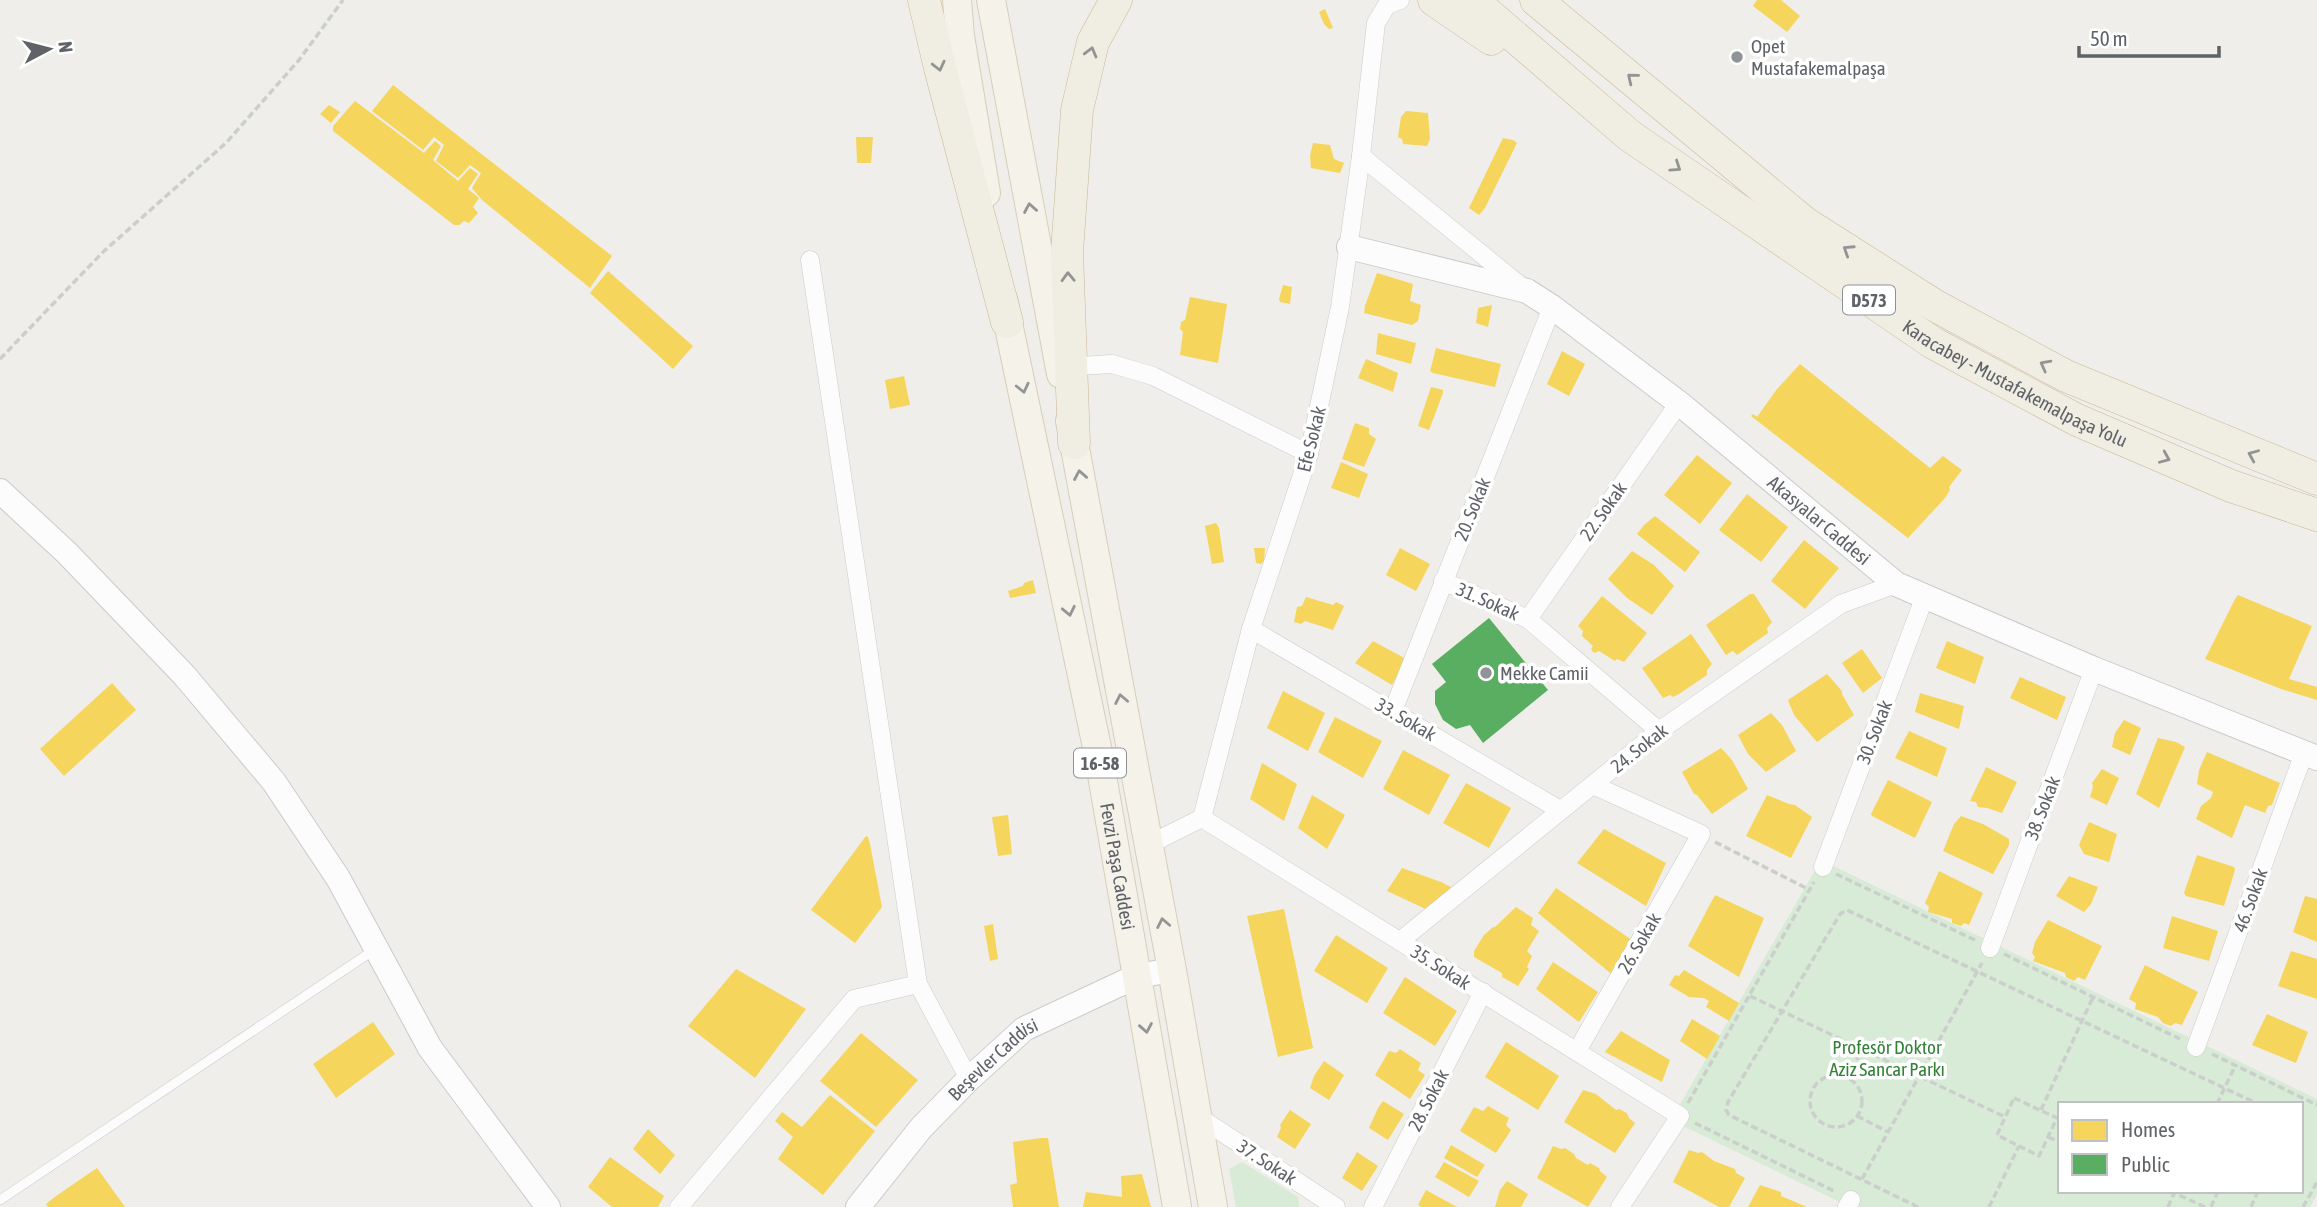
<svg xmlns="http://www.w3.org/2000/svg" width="2317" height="1207" font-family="'Asap Condensed',sans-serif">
<rect width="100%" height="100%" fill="#efeeea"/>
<g fill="#d8ebd6" fill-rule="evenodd">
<path d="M1821,860L2317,1099V1194L2310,1207H1850L1671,1120ZM2060,1104H2301V1191H2060Z"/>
<path d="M1242,1162L1298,1197L1299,1207H1236L1229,1169Z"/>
</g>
<g fill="#f6d55c">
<path d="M1757,0H1781L1800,16L1787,32L1753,6Z"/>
<path d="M1325,9L1333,28L1329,29L1324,24L1319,12Z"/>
<path d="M393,85L612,256L590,288L482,200L472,188L481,173L470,165L458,178L457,177L436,161L444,145L434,137L423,150L372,111Z"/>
<path d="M355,101L424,153L435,141L441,146L433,160L458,181L470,168L478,174L468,189L479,198L473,207L478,213L469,223L464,221L459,225H454L333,131V126Z"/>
<path d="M329,105L340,112L331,123L320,114Z"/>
<path d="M1406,111L1428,113L1430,139L1427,146L1403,144L1402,139L1398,137L1401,117Z"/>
<path d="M856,137H873L871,163H857Z"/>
<path d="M1503,138L1513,140L1517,143L1485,208L1479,215L1469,208Z"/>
<path d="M1313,143L1330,145L1334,159L1344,163L1340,173L1311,168L1310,156Z"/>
<path d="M608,271L693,346L673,369L590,293Z"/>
<path d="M1377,273L1413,284L1410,301L1421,305L1418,321L1412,325L1364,313L1365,306Z"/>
<path d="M1283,285L1292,287L1290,304L1280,302L1279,299Z"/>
<path d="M1190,297L1227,304L1218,363L1180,355L1183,332L1180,329L1181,322L1185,320Z"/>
<path d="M1492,305L1488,327L1476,323L1478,308Z"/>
<path d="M1378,333L1416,343L1411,364L1376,354Z"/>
<path d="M1436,348L1501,364L1495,387L1433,373L1430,371Z"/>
<path d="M1562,351L1585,364L1569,396L1547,384Z"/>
<path d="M1366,359L1398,373L1393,392L1358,378Z"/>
<path d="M1800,364L1930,468L1943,456L1962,470L1949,487L1950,490L1945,498L1908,538L1751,416L1753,414L1757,417L1777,389Z"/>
<path d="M904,376L910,405L890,409L885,380Z"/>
<path d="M1431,387L1443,390V393L1429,430L1418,426Z"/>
<path d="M1355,423L1369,428V434L1376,439L1364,467L1342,459Z"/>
<path d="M1697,455L1732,483L1700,524L1664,495Z"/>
<path d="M1341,462L1368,474L1359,498L1331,488Z"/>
<path d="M1747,494L1788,527L1761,562L1719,530Z"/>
<path d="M1655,516L1700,552L1685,572L1637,534L1644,525Z"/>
<path d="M1216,523L1219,528L1224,562L1212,564L1205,526Z"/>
<path d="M1804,540L1839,568L1805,609L1771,581Z"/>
<path d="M1254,548H1265L1264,561L1261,564L1256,563Z"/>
<path d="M1400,548L1430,564L1416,591L1386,575Z"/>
<path d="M1632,551L1654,565L1674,586L1652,615L1627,598L1608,579Z"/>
<path d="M1033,580L1036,593L1010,598L1008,591L1023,586L1024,583Z"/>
<path d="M1750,594H1754L1772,622L1767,628L1768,633L1737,655L1733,651L1726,655L1706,625Z"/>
<path d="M2238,595L2312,626L2289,679L2317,687V700L2281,689L2205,659L2235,599Z"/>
<path d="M1602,596L1647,633L1624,662L1617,659L1615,661L1599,651L1594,653L1591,649L1593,646L1582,636L1583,631L1578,626Z"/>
<path d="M1306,597L1333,605L1336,602L1344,606L1333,630L1305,621L1301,624L1294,622L1297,607L1302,606Z"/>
<path d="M1691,634L1712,664L1707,670V675L1679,694L1673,697L1670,695L1663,698L1642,668Z"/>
<path d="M1373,641L1406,659L1392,685L1355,663Z"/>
<path d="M1947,641L1984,657L1975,684L1936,668Z"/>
<path d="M1862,649L1882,678L1863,693L1842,663Z"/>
<path d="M1827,674L1842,691V694L1854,715L1817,742L1794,715L1788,700Z"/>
<path d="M2020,677L2066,697L2057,720L2010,698Z"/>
<path d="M112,683L136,710L64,776L40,749Z"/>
<path d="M1283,691L1325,713L1308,751L1267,728Z"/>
<path d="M1920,693L1964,706L1959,729L1915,712Z"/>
<path d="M1771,713L1782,725L1796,751L1766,772L1748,754L1738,735Z"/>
<path d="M1335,717L1382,741L1363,778L1318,752Z"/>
<path d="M2124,720L2141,728L2130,755L2112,747L2115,733Z"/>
<path d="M1909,731L1947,748L1937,777L1895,758Z"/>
<path d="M2158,738L2176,742L2185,747L2159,808L2136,794Z"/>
<path d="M1721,748L1732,760L1748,789L1712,814L1697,795L1694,794L1682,772Z"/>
<path d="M1403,750L1450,775L1429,815L1383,789Z"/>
<path d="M2207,752L2280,783L2272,805L2268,806L2265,813L2245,805L2232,838L2196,819L2201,806L2211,798L2213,792L2197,784L2199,770Z"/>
<path d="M1262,763L1297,784L1284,821L1250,799Z"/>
<path d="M1986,767L2017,782L2002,813L1987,808L1978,807L1976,802L1970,801Z"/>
<path d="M2102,769L2119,778L2107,805L2090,797L2093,787L2092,783Z"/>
<path d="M1888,780L1932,802L1915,838L1872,816L1871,814Z"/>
<path d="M1466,783L1511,808L1489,848L1443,823Z"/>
<path d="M1312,795L1345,815L1327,849L1298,828Z"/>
<path d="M1767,795L1789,804L1795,805L1812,817L1791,858L1746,836Z"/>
<path d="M1008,815L1012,854L998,856L992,817Z"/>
<path d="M1961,816L1983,824L2009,839V845L1993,874L1943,851L1954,824Z"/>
<path d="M2089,822L2117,834L2109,862L2084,854L2079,845Z"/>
<path d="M1604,829L1666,863L1646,906L1577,863Z"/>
<path d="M866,836L868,837L870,844L882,907L855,943L811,910Z"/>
<path d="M2197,855L2234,867L2235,870L2224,906L2186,896L2184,893Z"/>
<path d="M1402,868L1441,882L1451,887L1430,911L1387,891Z"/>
<path d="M1939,871L1983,893L1969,925L1964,923L1961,926L1952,923V919L1928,912L1929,907L1925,903Z"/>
<path d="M2069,876L2098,887L2091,904L2084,912L2056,896Z"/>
<path d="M1556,888L1632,940L1615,977L1538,913Z"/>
<path d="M1715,895L1764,918L1739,977L1688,946Z"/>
<path d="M2305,896L2317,899V942L2293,932Z"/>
<path d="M1516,907L1533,918L1531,925L1539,931L1527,951L1532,956L1527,967L1529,969L1518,986L1502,977V973L1474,957V951L1484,935L1493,927H1495Z"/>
<path d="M1284,909L1313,1048L1278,1057L1247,916Z"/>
<path d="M2172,916L2218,931L2209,961L2163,948Z"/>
<path d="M2048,920L2102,946L2085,980L2078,977L2074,981L2066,977L2065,973L2033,961L2035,957L2032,953L2035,942Z"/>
<path d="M993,924L998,959L990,961L984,926Z"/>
<path d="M1336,935L1388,968L1367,1003L1314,971Z"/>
<path d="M2291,951L2317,959V999L2278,986Z"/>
<path d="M1553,962L1598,992L1579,1022L1536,989Z"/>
<path d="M2145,965L2198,992L2182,1025L2175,1023L2171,1026L2163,1023L2158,1017L2135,1009L2136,1003L2129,999Z"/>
<path d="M736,969L806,1009L755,1078L688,1026Z"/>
<path d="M1684,970L1739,1003L1729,1021L1706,1007L1709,1001L1704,998L1689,997L1669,985L1675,975L1679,976Z"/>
<path d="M1405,977L1457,1011L1435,1046L1383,1013Z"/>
<path d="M2267,1014L2308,1032L2296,1063L2252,1045Z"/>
<path d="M1692,1019L1720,1036L1707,1059L1680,1041Z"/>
<path d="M373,1022L395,1054L336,1098L313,1064Z"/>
<path d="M1621,1031L1670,1060L1662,1082L1605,1052Z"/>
<path d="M861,1033L918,1080L876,1127L820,1081Z"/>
<path d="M1506,1042L1559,1076L1538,1110L1485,1077Z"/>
<path d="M1400,1049L1421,1063L1418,1070L1425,1075L1410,1099L1375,1075L1389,1051L1396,1053Z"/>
<path d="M1324,1061L1344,1075L1329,1100L1310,1088L1314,1076Z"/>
<path d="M1583,1090L1596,1094L1616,1110L1619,1109L1627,1113L1629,1118L1635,1123L1615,1153L1564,1122Z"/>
<path d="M830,1095L875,1131L823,1195L778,1159L793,1137L775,1121L782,1112L802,1127Z"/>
<path d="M1383,1101L1404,1114L1388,1140L1369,1128L1378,1108Z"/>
<path d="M1488,1106L1509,1118L1506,1125L1511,1130L1496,1153L1460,1131L1474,1107L1483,1111Z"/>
<path d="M1290,1110L1311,1124L1295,1149L1277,1137L1281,1128L1280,1125Z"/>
<path d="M648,1129L675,1155L660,1174L633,1149Z"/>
<path d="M1041,1138H1048L1059,1207H1013L1010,1185L1017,1183L1013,1142Z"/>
<path d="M1451,1145L1485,1165L1477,1177L1444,1158Z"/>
<path d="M1553,1146L1561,1149L1565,1148L1574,1154L1576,1158L1588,1165L1590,1163L1599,1168L1600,1171L1607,1177L1588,1207L1537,1178Z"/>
<path d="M1689,1150L1698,1153L1702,1152L1714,1161L1735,1169L1736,1173L1745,1178L1729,1207H1719L1673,1182Z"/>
<path d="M1357,1152L1378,1166L1362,1191L1342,1178Z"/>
<path d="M610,1157L664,1196L658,1207H612L588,1187Z"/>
<path d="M1444,1162L1479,1181L1469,1197L1435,1177Z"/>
<path d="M97,1168L125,1207H48L46,1204L56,1196Z"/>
<path d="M1142,1174L1151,1207H1083L1086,1192L1122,1197L1121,1176Z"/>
<path d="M1507,1181L1528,1194L1521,1207H1495L1500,1190Z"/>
<path d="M1760,1185L1781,1192V1196L1807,1207H1748Z"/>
<path d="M1426,1190L1457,1207H1421L1418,1205Z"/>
</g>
<path fill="#5aae61" d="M1489,618L1548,690L1483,743L1470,725L1456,729L1443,720L1435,704V691L1446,682L1432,664Z"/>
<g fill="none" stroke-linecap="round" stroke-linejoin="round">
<defs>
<path id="lane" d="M0,1200L374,950"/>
<g id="street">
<path d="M1361,156L1522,287"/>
<path d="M810,260L918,984L969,1079"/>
<path d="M1063,367L1112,364L1153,376L1309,454"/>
<path d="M1443,581L1528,619L1659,731"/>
<path d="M1528,619L1679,403"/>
<path d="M1251,629L1560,810"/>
<path d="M1393,711L1552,307"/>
<path d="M1202,818L1680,1116L1620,1207"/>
<path d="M1148,845L1202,818L1251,629L1309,454L1340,307L1361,156L1376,23L1387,5L1400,0"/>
<path d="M1823,867L1925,596"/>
<path d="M1400,941L1659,731L1841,604L1896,584"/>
<path d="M1990,948L2094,669"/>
<path d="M2196,1047L2304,753"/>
<path d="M1577,1051L1701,834L1593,785"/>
<path d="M1197,1116L1336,1207"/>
<path d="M679,1207L854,999L918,984"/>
<path d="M1373,1207L1483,992"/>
<path d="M1847,1207L1851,1200"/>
</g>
<g id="secondary">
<path id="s1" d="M1349,247L1527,291L1552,307L1679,403L1896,584L2094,669L2317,758"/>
<path d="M0,491L67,553L184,675L274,782L338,878L430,1048L548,1207"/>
<path id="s2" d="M858,1207L921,1128L969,1079L1024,1029L1137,976L1172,970"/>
</g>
<g id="primary">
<path d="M957,0L960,36L986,193"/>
<path d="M991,0L1061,374"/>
<path id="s3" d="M1003,299L1098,752L1177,1207"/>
<path d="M1070,421L1172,970L1213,1207"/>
</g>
<g id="highway">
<path d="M924,0L940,68L1007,322"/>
<path d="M1434,0L1491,39"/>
<path id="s4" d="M1472,0L1630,136L1933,343L2077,420L2231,486L2317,515"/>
<path d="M1536,0L1805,223L1934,305L2066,376L2317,479"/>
<path d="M1074,443L1067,252L1077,110L1093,42L1116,0"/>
</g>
</defs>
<use href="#lane" stroke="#cbcccc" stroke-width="10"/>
<use href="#street" stroke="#cbcccc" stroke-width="19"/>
<use href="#secondary" stroke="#cacacb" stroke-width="26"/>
<use href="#primary" stroke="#d7ceb8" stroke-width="30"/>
<use href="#highway" stroke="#c8b996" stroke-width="33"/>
<g stroke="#cacfcc" stroke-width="3.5" stroke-dasharray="7 3.5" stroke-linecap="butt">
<path d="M0,359L103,252L226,143L299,60L343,0"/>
<path d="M1715,842L1810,890"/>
<path d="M1836,874L1975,940"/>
<path d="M2004,954L2180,1039"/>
<path d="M1750,996L2005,1117"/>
<path d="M2212,1054L2317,1105"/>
<circle cx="1836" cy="1101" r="26"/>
<path d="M1848,1079L1862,1049"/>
<path d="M2014,1098L2057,1118L2039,1156L1997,1135Z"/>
<path d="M1688,1103L1814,882"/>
<path d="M2217,1104L2235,1066"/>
<path d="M2041,1110L2093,997"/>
<path d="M1857,1116L1888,1132"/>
<path d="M1695,1123L1836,1192"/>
<path d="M2048,1137L2060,1142"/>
<path d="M1862,1179L1982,963"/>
<path d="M2170,1191L2205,1207"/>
<path d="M1918,1207L1729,1115L1726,1110L1728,1102L1840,914L1847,910L2258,1104"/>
<path d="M1989,1207L2019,1146"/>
<path d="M2168,1207L2174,1193"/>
<path d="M2211,1207L2218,1191"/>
<path d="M2251,1207L2258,1191"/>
<path d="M2303,1207L2317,1182"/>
</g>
<use href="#lane" stroke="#fdfcfc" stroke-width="9"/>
<use href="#street" stroke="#fdfcfc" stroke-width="18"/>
<use href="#secondary" stroke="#fdfcfc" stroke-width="24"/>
<use href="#primary" stroke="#f4f2e9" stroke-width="28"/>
<use href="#highway" stroke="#f0ede3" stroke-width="32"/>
</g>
<defs><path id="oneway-chevron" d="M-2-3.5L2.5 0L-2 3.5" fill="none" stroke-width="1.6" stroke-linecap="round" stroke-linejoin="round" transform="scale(1.75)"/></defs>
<g stroke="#929393">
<use href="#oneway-chevron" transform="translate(1091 52) rotate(-75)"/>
<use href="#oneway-chevron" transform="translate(939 66) rotate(76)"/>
<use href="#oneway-chevron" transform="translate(1632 78) rotate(-141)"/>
<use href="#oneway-chevron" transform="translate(1676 167) rotate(34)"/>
<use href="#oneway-chevron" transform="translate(1848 250) rotate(-147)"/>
<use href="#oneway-chevron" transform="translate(1068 277) rotate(-92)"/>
<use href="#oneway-chevron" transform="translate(2045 365) rotate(-152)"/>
<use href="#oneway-chevron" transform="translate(2253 455) rotate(-157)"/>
<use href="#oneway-chevron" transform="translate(2165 458) rotate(23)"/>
</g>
<g stroke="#939595">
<use href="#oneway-chevron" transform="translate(1030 208) rotate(-100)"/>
<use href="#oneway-chevron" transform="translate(1023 388) rotate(77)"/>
<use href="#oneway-chevron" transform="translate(1080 475) rotate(-100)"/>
<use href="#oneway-chevron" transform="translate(1069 611) rotate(78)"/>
<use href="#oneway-chevron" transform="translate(1121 699) rotate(-101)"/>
<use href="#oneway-chevron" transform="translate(1163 923) rotate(-101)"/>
<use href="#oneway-chevron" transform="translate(1146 1028) rotate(80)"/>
</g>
<g fill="#919496" stroke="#fff" stroke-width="2.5">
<circle cx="1737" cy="57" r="7"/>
<circle cx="1486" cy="673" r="7"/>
</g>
<g text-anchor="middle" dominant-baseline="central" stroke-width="7" stroke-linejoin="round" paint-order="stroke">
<g fill="#fff" stroke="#8f9295" stroke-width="2">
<rect x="1843" y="285.5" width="52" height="29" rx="5"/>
<rect x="1074" y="748.5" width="52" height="29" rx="5"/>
</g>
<g font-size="18" font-weight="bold" fill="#5f6368">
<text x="1869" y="300">D573</text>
<text x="1100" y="763">16-58</text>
</g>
<g font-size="19" fill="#5f6368" stroke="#fff" text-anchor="start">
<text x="1751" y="46">Opet<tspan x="1751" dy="22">Mustafakemalpaşa</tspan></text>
<text x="1500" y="673">Mekke Camii</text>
</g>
<g font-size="19" fill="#5f6368" stroke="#fff">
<text stroke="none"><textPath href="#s4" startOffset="667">Karacabey - Mustafakemalpaşa Yolu</textPath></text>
<text transform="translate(1311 439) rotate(-76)">Efe Sokak</text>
<text transform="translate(1472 509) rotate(-68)">20. Sokak</text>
<text transform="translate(1603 511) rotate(-55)">22. Sokak</text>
<text stroke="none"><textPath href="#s1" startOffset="555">Akasyalar Caddesi</textPath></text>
<text transform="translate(1488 601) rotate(24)">31. Sokak</text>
<text transform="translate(1406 719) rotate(30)">33. Sokak</text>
<text transform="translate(1874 732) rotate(-69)">30. Sokak</text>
<text transform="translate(1639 748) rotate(-38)">24. Sokak</text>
<text transform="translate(2042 808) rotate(-69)">38. Sokak</text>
<text stroke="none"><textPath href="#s3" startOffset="579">Fevzi Paşa Caddesi</textPath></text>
<text transform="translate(2250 900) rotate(-70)">46. Sokak</text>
<text transform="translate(1639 943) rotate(-60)">26. Sokak</text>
<text transform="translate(1441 967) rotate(32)">35. Sokak</text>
<text stroke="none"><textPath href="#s2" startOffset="201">Beşevler Caddisi</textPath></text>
<text transform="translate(1428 1100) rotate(-63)">28. Sokak</text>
<text transform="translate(1267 1162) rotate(33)">37. Sokak</text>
</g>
<g font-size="19" fill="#348238" stroke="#fff">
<text x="1887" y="1047">Profesör Doktor<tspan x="1887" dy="22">Aziz Sancar Parkı</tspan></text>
</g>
</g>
<rect x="2058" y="1102" width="245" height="91" fill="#ffffff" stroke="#bfc1c3" stroke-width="2"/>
<rect x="2072" y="1120" width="35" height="21" fill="#f6d55c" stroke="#bfc1c3" stroke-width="2"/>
<text x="2121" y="1137" font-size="21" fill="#5f6368">Homes</text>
<rect x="2072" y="1154" width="35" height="21" fill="#5aae61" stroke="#bfc1c3" stroke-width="2"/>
<text x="2121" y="1172" font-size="21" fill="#5f6368">Public</text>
<g transform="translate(49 49) rotate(83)" stroke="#ffffff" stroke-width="5" paint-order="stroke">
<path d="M0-5L12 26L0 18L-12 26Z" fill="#5f6368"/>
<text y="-10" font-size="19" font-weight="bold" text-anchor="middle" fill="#5f6368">N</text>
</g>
<path d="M2079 46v10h140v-10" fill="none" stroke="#5f6368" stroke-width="3.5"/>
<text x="2090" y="46" font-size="21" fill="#5f6368" stroke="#ffffff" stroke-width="5" paint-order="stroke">50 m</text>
</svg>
